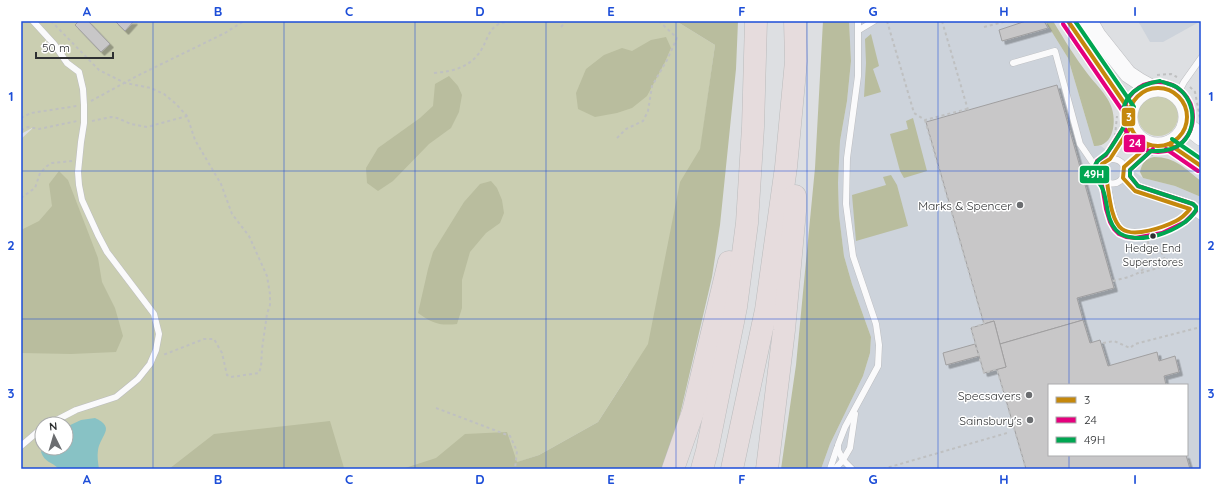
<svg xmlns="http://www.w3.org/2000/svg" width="1222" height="490" font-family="Quicksand,sans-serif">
<defs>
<filter id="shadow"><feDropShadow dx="3.5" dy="3.5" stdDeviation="0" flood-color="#0004"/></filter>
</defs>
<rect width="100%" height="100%" fill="#dddfe2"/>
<g fill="#cdd3db" fill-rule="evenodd">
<path d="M849,21H1045L1068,58L1094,146H1101L1143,178L1175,186L1201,197V469H821L830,444L863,376L870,353L871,337L852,284L844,256L839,215L838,183L840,141L847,101L851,61ZM1049,385H1187V455H1049Z"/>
<path d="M1138,21H1201L1163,42H1150Z"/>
</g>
<g fill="#caceb1" fill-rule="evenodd">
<path d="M21,21H676L715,45L670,371L628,375L598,422L539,455L518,462L524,469H21V139L34,127L21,134ZM42,424H66V448H42Z"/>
<circle cx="1158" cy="116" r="20"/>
</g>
<g fill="#b9bd9e">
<path d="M676,21H738L736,69L720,225L712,277L676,432L662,469H402L436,458L465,434L507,432L517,462L539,455L598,422L648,344L680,182L700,149L715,45Z"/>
<path d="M823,21H849L851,61L847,101L840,141L838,183L839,215L844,256L852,284L871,337L870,353L863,376L830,444L821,469H781L796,365L815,168Z"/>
<path d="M1045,21H1053C1064,39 1074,56 1087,73C1095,84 1106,93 1111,106C1117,121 1114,147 1094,146L1068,58Z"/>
<path d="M871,34L879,66L873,69L881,92L864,97L866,63L865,39Z"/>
<path d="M666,37L671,48L665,62L647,96L632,108L617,113L595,117L578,109L576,93L586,69L604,55L622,48L632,51L651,40Z"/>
<path d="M449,76L458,86L462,95L459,112L451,128L429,144L393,181L378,191L367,183L366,168L378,148L420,118L433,106L435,84Z"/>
<path d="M913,118L927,171L904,178L900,171L890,134L908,129L906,121Z"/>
<path d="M1154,157C1176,157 1185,169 1201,181V197L1175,186L1143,178L1140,172C1142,163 1145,159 1154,157Z"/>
<path d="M59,171L68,180L98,258L102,282L115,308L123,336L116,352L71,354L21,353V230L39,221L52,206L49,184Z"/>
<path d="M891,175L897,185L908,226L856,241L852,195L886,185L883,177Z"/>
<path d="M491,181L497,188L502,200L504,213L500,223L486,233L470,252L462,280V308L457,324C439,326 432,323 418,313L428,269L433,252L464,202L480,184Z"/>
<path d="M330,421L344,468L350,469H169L214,434Z"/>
</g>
<path fill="#88c2c5" d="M95,418C116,428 101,434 98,450C97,456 98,463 99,469H59C51,461 45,463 41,452L43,448H66V427L81,420Z"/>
<g fill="#c8c7c8" stroke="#a09fa0" filter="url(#shadow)">
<path d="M79,21H88L110,44L101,52L75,25Z"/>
<path d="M115,21H134L125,31Z"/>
<path d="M1026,21H1044L1048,28L1002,41L999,30Z"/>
<path d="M1057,85L1114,288L1077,298L1083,320L1000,344L994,321L984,324L926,122Z"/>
<path d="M1083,320L1090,343L1100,340L1108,366L1157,352L1159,361L1175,356L1179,372L1164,376L1166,385H1049V455H1186L1190,469H1026L997,369L1006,367L1000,344Z"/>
<path d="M994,321L1006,367L984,373L971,328Z"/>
<path d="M975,344L979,356L946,365L943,353Z"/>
</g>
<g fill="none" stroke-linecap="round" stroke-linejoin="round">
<defs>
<g id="lane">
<path d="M33,21L54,44L67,63L79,72L83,89L84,105V123L81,142L78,172L79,185L82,200L98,235L107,252L154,314L159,334L156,350L150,364L138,379L116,397L76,410L49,424"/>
<path d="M859,30L874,21"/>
<path d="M1013,63L1055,51L1080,144L1093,163L1102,164"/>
<path d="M1177,95L1184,82L1201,58"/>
<path d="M1110,159C1132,157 1127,188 1109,183C1106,182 1103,180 1102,177C1098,169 1102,162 1110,159L1130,128"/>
<path d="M1124,167L1139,155L1149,145"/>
<path d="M1123,178L1135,191L1190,209L1201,217"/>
<path d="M1107,182C1110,195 1112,221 1122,229C1133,238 1171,226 1181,218C1185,216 1187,212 1190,209"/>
<path d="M21,446L42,428"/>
<path d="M830,469L837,448"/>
<path d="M835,469L843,460L850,448L855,414"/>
<path d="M852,469L843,460L838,450V445L845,427L878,366L879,345L876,324L853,256L846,204L847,158L858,76V21"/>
</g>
<g id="secondary">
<path d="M1068,21C1087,52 1110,79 1129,110"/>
<path d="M1089,21L1097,35L1128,74L1140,82L1151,88"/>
<circle cx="1158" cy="117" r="29"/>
<path d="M1186,125L1201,137"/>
<path d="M1169,144L1201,166"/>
</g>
<g id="highway">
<path d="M673,469L693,412L729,262"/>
<path d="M702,469L707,451L736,307L747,223L753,127L756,21"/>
<path d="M732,469L766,310L786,167L796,61L795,21"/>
<path d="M767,469L784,330L795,211V196"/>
</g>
</defs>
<use href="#lane" stroke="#bcbdc0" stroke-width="7"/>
<use href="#secondary" stroke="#bcbdc0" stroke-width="18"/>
<use href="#highway" stroke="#babbbc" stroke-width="23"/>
<g stroke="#bfc0c1" stroke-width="2" stroke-dasharray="3 3" stroke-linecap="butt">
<path d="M51,21L99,70L125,83L151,88L164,94L176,104L187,116L195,140L221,184L232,214L249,236L267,276L270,294V305L267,314L262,349L261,367L259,373L231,377L227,375L222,353L214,339H204L163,355"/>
<path d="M887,21L914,113L925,120L967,109"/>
<path d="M942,21L968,110"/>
<path d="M561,27L566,21"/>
<path d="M984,27L1007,21"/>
<path d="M434,73C455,71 472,67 483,47C487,39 490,28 499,24C503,22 509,22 514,21"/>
<path d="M1157,75L1171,74L1177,77"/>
<path d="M1190,87L1195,92L1200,118"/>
<path d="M91,101L137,76L225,33L244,21"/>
<path d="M21,118L31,113L77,106"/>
<path d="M925,120L984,324L971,328L984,373L997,369L1026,469"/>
<path d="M92,121L111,117L117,118L131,124L147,127L187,116"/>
<path d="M21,130L28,127L39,129L77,121"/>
<path d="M1115,136L1117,116"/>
<path d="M617,138L626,129L643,121L648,111L652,86L667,60L677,38L659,21"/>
<path d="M1150,155L1159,154"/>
<path d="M21,198L35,188L40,173L47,166L52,163L72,161"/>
<path d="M1141,273L1164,266C1166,262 1164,255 1161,252L1150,254"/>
<path d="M1113,281C1128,277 1150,274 1150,253C1150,248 1148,243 1147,238"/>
<path d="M1103,343L1114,341L1130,348L1135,344L1201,327"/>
<path d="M436,408L510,436L517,451L515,469"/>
<path d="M883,469L1007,433"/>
</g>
<use href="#lane" stroke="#fafafb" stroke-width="6"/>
<use href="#secondary" stroke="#fafafb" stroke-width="17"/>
<use href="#highway" stroke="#e6dcdd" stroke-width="22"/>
<defs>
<g id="bus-1">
<path d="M1068,21L1129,110"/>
<circle cx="1158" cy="117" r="29"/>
<path d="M1130,128L1110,159L1102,164C1099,172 1101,177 1107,182C1109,194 1111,221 1122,229C1134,238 1164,227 1176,221C1182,218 1186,214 1190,209L1135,191L1123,178L1124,167L1149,145"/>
<path d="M1169,144L1201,166"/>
</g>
<g id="bus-2">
<path d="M1063,24L1124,113"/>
<circle cx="1158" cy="117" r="35"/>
<path d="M1125,125L1106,155L1097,161L1095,169V176L1102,185L1106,209L1110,222L1114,229L1119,234L1126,237L1135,238L1162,233L1185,222L1196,211V207L1193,204L1138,186L1130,176V170L1153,149"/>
<path d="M1166,149L1198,171"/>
</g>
<g id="bus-3">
<path d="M1075,21L1134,107"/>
<path d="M1160,81C1142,84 1126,92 1123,111C1123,116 1125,122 1124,126C1123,129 1108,153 1106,154C1100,159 1094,162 1094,171C1094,179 1101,183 1103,190C1108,203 1106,219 1116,230C1133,249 1185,231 1196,210V207L1193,204L1138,186L1130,176V170L1151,151C1160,151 1168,151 1176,147C1198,135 1197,102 1178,88C1174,85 1168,84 1163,82"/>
<path d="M1172,139L1201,159"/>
</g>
</defs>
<use href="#bus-1" stroke="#fff" stroke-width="7"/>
<use href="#bus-2" stroke="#fff" stroke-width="7"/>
<use href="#bus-3" stroke="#fff" stroke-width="7"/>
<use href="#bus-1" stroke="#c5880c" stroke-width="4"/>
<use href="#bus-2" stroke="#e5007d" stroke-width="4"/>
<use href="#bus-3" stroke="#00a651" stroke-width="4"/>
</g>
<path fill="none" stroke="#1d4ed8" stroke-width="1" stroke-opacity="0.55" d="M153,21V469M284,21V469M415,21V469M546,21V469M676,21V469M807,21V469M938,21V469M1069,21V385M21,171H1201M21,319H1201M1069,455V469"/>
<g fill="#6b6d70" stroke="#fff" stroke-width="1.5">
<circle cx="1020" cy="205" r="4"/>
<circle cx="1029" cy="395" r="4"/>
<circle cx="1030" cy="420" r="4"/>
</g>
<circle fill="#2e3032" stroke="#fff" stroke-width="1.5" cx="1153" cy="236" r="3.5"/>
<g text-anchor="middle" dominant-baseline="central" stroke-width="3" stroke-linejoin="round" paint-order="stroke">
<g font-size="11" fill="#2e3032" stroke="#fff">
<text x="1153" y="248">Hedge End<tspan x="1153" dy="14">Superstores</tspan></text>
</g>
<g font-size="12" fill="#2e3032" stroke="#fff" text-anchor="end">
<text x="1012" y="205">Marks &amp; Spencer</text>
<text x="1021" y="395">Specsavers</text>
<text x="1022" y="420">Sainsbury's</text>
</g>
</g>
<g stroke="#fff" stroke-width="1.5">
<rect x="1121" y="107" width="15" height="20" rx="4" fill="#c5880c"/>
<rect x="1123" y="134" width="23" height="19" rx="4" fill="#e5007d"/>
<rect x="1079" y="165" width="31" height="19" rx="4" fill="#00a651"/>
</g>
<g font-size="11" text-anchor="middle" font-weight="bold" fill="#fff">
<text x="1129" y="121">3</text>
<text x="1135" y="147">24</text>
<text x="1094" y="178">49H</text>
</g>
<rect width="1222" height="490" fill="none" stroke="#ffffff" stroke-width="44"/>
<rect x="1048" y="384" width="140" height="72" fill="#ffffff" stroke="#abacad"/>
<rect x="1056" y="397" width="20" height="6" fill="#c5880c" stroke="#abacad"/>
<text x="1084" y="404" font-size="12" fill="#2e3032">3</text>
<rect x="1056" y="417" width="20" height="6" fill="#e5007d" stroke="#abacad"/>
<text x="1084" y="424" font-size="12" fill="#2e3032">24</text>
<rect x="1056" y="437" width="20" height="6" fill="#00a651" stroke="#abacad"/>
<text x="1084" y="444" font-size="12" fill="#2e3032">49H</text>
<g transform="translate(54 436) rotate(355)"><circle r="19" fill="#ffffff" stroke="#abacad"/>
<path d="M0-3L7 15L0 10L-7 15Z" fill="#6b6d70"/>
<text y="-6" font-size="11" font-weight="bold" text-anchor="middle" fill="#2e3032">N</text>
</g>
<path d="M36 52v6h77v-6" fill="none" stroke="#2e3032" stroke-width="2"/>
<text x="42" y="52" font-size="12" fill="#2e3032" stroke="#ffffff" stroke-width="3" paint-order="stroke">50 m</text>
<rect x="22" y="22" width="1178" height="446" fill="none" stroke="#1d4ed8" stroke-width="1.5"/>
<g font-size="13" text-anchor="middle" font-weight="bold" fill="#1d4ed8">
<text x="87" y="16">A</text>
<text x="218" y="16">B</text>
<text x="349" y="16">C</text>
<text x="480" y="16">D</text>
<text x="611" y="16">E</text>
<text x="742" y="16">F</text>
<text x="873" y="16">G</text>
<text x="1004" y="16">H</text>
<text x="1135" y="16">I</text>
<text x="11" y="101">1</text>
<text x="1211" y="101">1</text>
<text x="11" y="250">2</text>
<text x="1211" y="250">2</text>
<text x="11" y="398">3</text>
<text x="1211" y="398">3</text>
<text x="87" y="484">A</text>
<text x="218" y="484">B</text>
<text x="349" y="484">C</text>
<text x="480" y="484">D</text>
<text x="611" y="484">E</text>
<text x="742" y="484">F</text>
<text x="873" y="484">G</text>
<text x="1004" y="484">H</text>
<text x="1135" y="484">I</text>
</g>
</svg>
